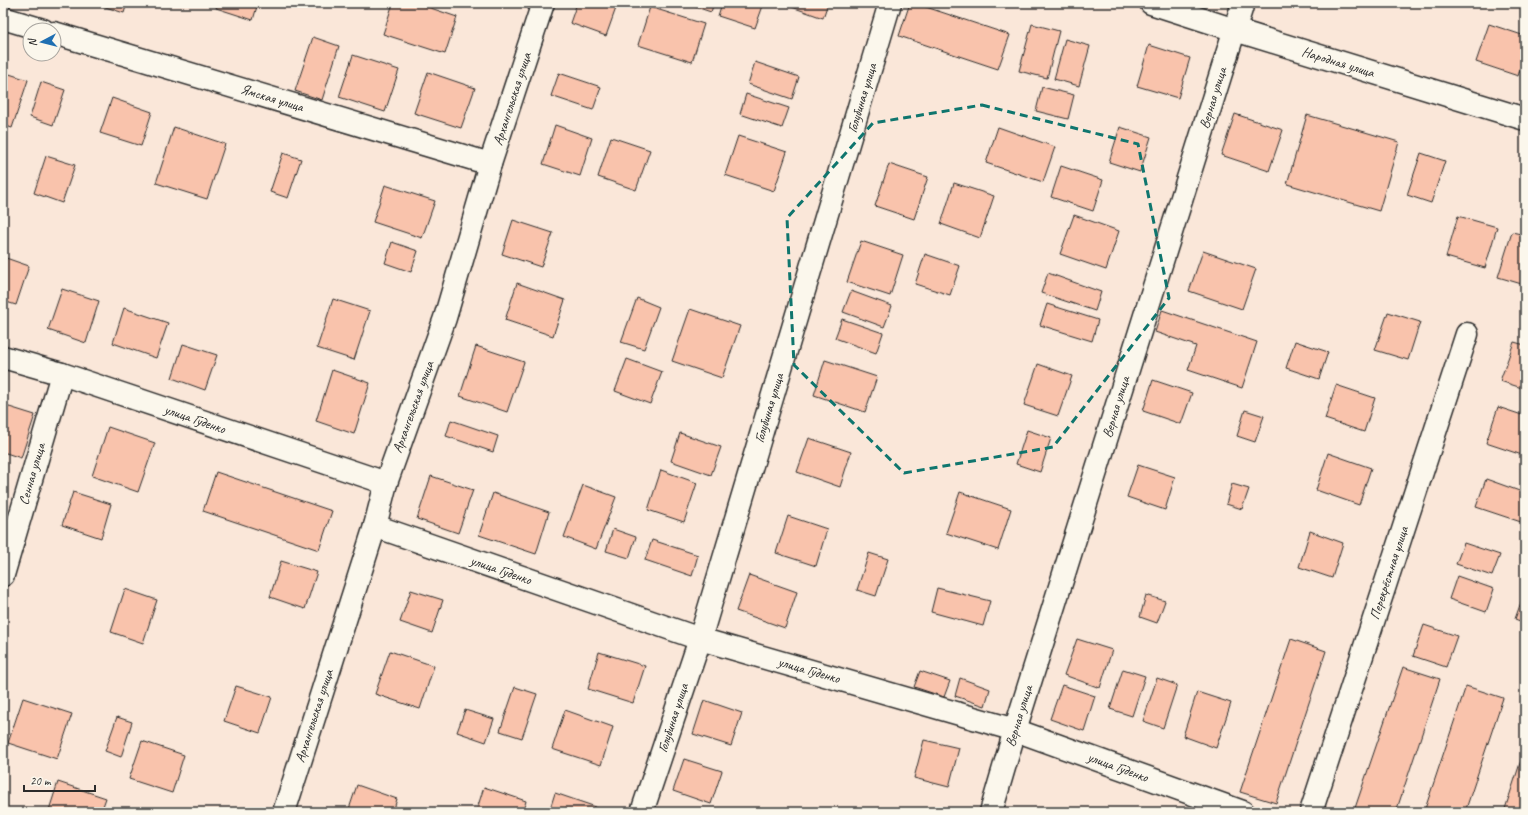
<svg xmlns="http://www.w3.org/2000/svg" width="1528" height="815" font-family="Caveat,sans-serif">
<rect width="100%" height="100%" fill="#fae7d9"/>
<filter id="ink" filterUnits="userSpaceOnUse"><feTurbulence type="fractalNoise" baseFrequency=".025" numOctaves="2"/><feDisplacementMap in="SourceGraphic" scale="8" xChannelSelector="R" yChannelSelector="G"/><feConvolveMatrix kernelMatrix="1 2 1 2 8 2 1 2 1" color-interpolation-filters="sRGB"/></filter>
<g filter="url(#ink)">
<g fill="#f9c3ac" stroke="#2b2b2b">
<path d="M93,3H127L124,13Z"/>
<path d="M218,3H258L253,20L216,8Z"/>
<path d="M393,3H416L457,17L445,54L383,34Z"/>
<path d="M577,3H601L616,8L606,36L570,23Z"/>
<path d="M684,3H714L711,12Z"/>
<path d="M722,3H764L755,28L718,16Z"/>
<path d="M790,3H828L823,18L789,6Z"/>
<path d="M910,3H914L1010,35L998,69L899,36Z"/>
<path d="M650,7L704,24L692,62L638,45Z"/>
<path d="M1032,24L1059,31L1047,78L1019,71Z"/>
<path d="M1489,24L1525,36V54L1518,76L1476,62Z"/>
<path d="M313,37L339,46L322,100L295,91Z"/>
<path d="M1065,39L1090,46L1079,86L1054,79Z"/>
<path d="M1149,45L1190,58L1178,98L1137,86Z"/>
<path d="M353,55L399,70L385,112L339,97Z"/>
<path d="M755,62L799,77L792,99L748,84Z"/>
<path d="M3,72L28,80L12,128L3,125Z"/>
<path d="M428,72L475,88L461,128L414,113Z"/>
<path d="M559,73L601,87L593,110L551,96Z"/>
<path d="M41,82L65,90L53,125L30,117Z"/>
<path d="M1042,87L1074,95L1068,119L1036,111Z"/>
<path d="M746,94L789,108L782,128L740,114Z"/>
<path d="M112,98L152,112L141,146L100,133Z"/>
<path d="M1235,114L1283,130L1269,171L1221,155Z"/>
<path d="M1307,115L1399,142L1379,211L1287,184Z"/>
<path d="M555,125L592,138L580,176L543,164Z"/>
<path d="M174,127L225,144L207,199L156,183Z"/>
<path d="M998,127L1055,147L1043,182L986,163Z"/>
<path d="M1120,127L1151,137L1140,172L1109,162Z"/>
<path d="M738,136L787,152L774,191L725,175Z"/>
<path d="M611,137L650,150L636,190L598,177Z"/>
<path d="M283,153L301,159L288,198L270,192Z"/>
<path d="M1421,153L1445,161L1431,203L1407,195Z"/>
<path d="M46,156L75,165L62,203L34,193Z"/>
<path d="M889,164L928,177L914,219L875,206Z"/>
<path d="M1061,166L1103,180L1093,211L1051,197Z"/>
<path d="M954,183L994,196L980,238L941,224Z"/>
<path d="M385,185L435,201L422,238L373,222Z"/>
<path d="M1074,215L1119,231L1106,270L1060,254Z"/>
<path d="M1458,216L1497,227L1485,268L1446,257Z"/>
<path d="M513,220L553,233L541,267L502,254Z"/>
<path d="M1512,232L1525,235V285L1498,277Z"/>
<path d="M861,241L903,255L890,296L847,282Z"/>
<path d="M392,242L418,251L411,272L385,263Z"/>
<path d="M1203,251L1256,269L1242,309L1189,291Z"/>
<path d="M925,254L960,266L950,295L915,284Z"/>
<path d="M3,257L29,266L16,305L3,301Z"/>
<path d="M1048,273L1101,292L1095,311L1041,293Z"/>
<path d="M517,283L565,300L553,336L505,320Z"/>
<path d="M62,289L99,301L86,343L48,330Z"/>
<path d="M851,291L892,306L884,327L843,312Z"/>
<path d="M637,298L659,307L644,349L621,342Z"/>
<path d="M333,299L370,311L354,360L317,348Z"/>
<path d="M1047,304L1098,320L1092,341L1040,325Z"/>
<path d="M124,308L168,323L156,358L113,343Z"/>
<path d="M690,309L740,326L722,378L672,361Z"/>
<path d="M1162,310L1257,342L1242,388L1188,370L1196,346L1155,332Z"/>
<path d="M1388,312L1420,322L1408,360L1375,350Z"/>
<path d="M842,319L883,333L876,353L835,338Z"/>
<path d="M1295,341L1328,352L1319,379L1286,368Z"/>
<path d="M1514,342L1525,345V389L1500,381Z"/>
<path d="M183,344L217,355L205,390L172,378Z"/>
<path d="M476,346L524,362L507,412L460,396Z"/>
<path d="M627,359L662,372L650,404L615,391Z"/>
<path d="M825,360L877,377L865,412L814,395Z"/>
<path d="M1038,364L1072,376L1058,416L1024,405Z"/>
<path d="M332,370L370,383L354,434L316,421Z"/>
<path d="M1153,380L1192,393L1181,424L1143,411Z"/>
<path d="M1336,385L1375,398L1364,432L1325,419Z"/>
<path d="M3,405L35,415L21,458L3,452Z"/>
<path d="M1498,407L1525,416V456L1486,443Z"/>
<path d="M1245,410L1264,416L1255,442L1237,436Z"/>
<path d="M451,420L498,436L493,452L446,436Z"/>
<path d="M108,427L155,443L138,492L92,476Z"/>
<path d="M1027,430L1051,438L1040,472L1016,464Z"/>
<path d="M680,433L721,447L711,475L671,461Z"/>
<path d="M809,438L851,452L840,487L797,472Z"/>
<path d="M1328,453L1371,468L1359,505L1316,490Z"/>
<path d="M1138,465L1175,477L1165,510L1127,497Z"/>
<path d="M661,470L697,483L684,522L648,510Z"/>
<path d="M216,472L332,511L319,550L203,511Z"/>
<path d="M431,476L473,490L458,533L417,519Z"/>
<path d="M1486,479L1525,493L1524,523L1476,507Z"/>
<path d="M1232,484L1249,489L1242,509L1226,504Z"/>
<path d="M583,485L616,497L596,549L564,537Z"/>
<path d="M73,492L111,504L101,538L62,525Z"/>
<path d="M960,492L1011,509L998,550L946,533Z"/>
<path d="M493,493L549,512L536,554L479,535Z"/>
<path d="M788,516L827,529L816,566L776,553Z"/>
<path d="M613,529L636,537L629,558L606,551Z"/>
<path d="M1310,531L1343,543L1332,578L1299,567Z"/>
<path d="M652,540L698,555L692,576L645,560Z"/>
<path d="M1464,543L1500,555L1492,576L1456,564Z"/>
<path d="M869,553L888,559L876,596L857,590Z"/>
<path d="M281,561L317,572L305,609L270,597Z"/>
<path d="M749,575L797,592L785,628L736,611Z"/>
<path d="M1457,576L1494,589L1486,612L1449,599Z"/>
<path d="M937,588L990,601L983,626L931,612Z"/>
<path d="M125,589L157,600L143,643L111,632Z"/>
<path d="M411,590L443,600L432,633L400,622Z"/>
<path d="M1525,591V623L1515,619Z"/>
<path d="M1146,595L1165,601L1157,623L1140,617Z"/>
<path d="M1424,625L1457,636L1446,667L1413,656Z"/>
<path d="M1077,639L1112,650L1100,688L1064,675Z"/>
<path d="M1291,639L1326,651L1276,803L1240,792Z"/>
<path d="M390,651L434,666L420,709L375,694Z"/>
<path d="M599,652L645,666L633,703L588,689Z"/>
<path d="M1403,667L1440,679L1396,812H1356L1354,811Z"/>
<path d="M1123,669L1145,676L1132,716L1110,709Z"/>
<path d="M920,671L950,681L944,697L914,687Z"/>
<path d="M960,678L990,689L985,706L955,696Z"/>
<path d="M1157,678L1177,685L1163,728L1143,721Z"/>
<path d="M1062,685L1095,696L1084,731L1050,719Z"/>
<path d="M236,686L272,697L260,733L224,721Z"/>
<path d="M1466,686L1503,698L1465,812H1424Z"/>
<path d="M515,687L537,694L522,738L500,731Z"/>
<path d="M1197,692L1231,703L1216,748L1183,736Z"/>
<path d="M23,698L72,714L57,759L8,743Z"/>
<path d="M704,700L742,713L731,746L693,734Z"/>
<path d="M465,710L494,719L486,742L457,732Z"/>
<path d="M565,710L613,727L601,765L552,749Z"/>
<path d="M117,717L132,722L121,757L105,751Z"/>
<path d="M924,740L959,748L949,787L914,778Z"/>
<path d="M142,741L184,755L172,793L129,779Z"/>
<path d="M1525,748V812H1504Z"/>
<path d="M684,759L722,771L711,804L673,791Z"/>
<path d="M58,782L106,798L101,812H55L49,810Z"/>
<path d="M357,785L397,799L393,812H348Z"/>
<path d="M484,787L526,801L523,812H476Z"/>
<path d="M555,793L596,807L594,812H549Z"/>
</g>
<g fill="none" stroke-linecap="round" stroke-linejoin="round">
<defs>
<g id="minor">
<path d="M1151,3L1235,30L1525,119"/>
<path d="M3,18L43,30"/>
<path d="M54,33L490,164"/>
<path d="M3,357L62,374L386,483"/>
<path d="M375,526L700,639L1015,730L1243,812"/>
<path d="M3,575L62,374"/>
<path d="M284,812L375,526L386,483L445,318L490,164L543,3"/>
<path d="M642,812L700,639L890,3"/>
<path d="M991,812L1015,730L1243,3"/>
<path d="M1311,812L1467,334"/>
</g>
</defs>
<use href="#minor" stroke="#2b2b2b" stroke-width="25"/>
<use href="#minor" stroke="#fbf7ec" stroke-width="22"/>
</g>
</g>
<path fill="none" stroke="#0f766e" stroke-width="3" stroke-dasharray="8 5" stroke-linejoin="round" d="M982,105L1138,144L1169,298L1053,447L904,473L794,365L787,218L873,123Z"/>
<g text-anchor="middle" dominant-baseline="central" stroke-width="4" stroke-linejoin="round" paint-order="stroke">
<g font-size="14" fill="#2b2b2b" stroke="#fbf7ec">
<text transform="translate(1338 62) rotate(17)">Народная улица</text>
<text transform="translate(272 98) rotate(17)">Ямская улица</text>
<text transform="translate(862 98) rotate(-73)">Голубиная улица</text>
<text transform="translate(1213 98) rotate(-73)">Верная улица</text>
<text transform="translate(512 99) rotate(-72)">Архангельская улица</text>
<text transform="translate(413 407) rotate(-70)">Архангельская улица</text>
<text transform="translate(1116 407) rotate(-73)">Верная улица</text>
<text transform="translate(769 408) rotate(-73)">Голубиная улица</text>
<text transform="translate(195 419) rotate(19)">улица Гуденко</text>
<text transform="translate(32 474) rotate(-74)">Сенная улица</text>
<text transform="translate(501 570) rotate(19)">улица Гуденко</text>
<text transform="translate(1389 573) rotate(-72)">Перекрёстная улица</text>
<text transform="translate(809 670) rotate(16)">улица Гуденко</text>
<text transform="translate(314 716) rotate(-72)">Архангельская улица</text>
<text transform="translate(1019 716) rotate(-73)">Верная улица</text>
<text transform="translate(673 718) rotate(-72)">Голубиная улица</text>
<text transform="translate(1118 767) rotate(20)">улица Гуденко</text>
</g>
</g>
<rect width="1528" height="815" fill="none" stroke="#fbf7ec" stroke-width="16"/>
<rect x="8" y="8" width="1512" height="799" fill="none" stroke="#2b2b2b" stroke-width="1.5" filter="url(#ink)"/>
<g transform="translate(42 42) rotate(263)"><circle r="19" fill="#fbf7ec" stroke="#a8a59f"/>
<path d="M0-3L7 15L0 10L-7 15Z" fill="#1f6fb2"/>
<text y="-6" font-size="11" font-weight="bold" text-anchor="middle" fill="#2b2b2b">N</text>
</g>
<path d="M24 785v6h71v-6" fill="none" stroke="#2b2b2b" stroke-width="2"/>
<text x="30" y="785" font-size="12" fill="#2b2b2b" stroke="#fbf7ec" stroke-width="3" paint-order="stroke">20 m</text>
</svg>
